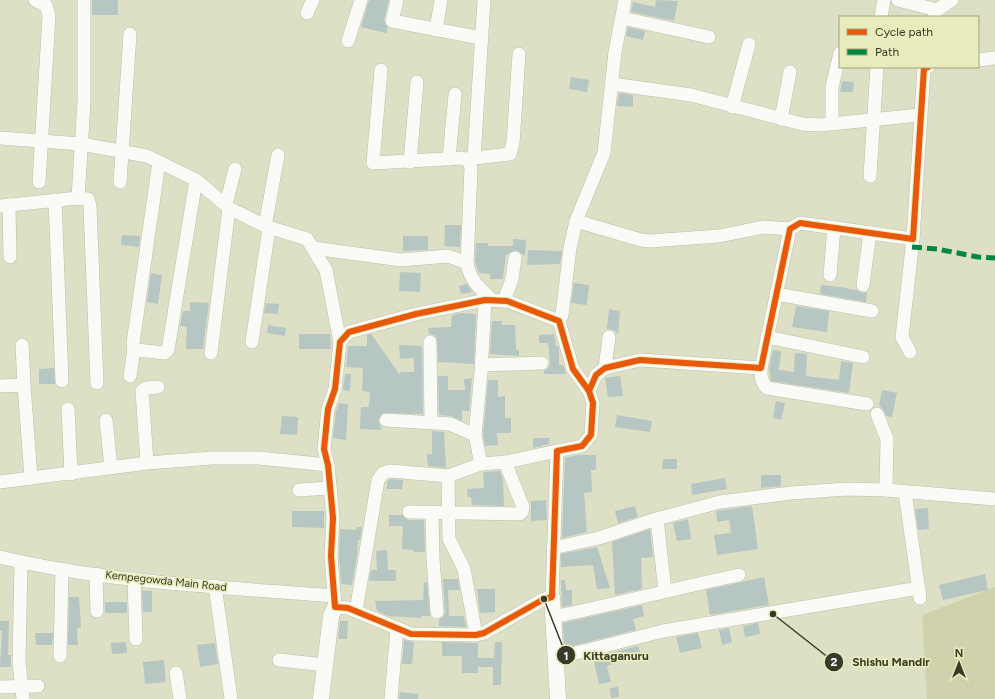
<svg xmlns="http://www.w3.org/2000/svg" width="995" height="699" font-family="Figtree,sans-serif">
<rect width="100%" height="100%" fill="#dee0c6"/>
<path fill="#d0d2ab" d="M995,587V699H927L922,615Z"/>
<g fill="#b6c6c2">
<rect x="92" y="0" width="26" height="15"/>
<path d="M369,0H389L384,20L388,27L386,33L361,27Z"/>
<path d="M656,0L678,1L674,21L631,12L633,2L655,7Z"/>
<path d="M628,27L645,31L643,40L626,36Z"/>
<path d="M571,77L589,80L587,92L569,89Z"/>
<path d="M842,81L854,82L853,92H840Z"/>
<path d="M619,93L633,95V107L617,106Z"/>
<path d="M445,225H461L460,247L444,246Z"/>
<path d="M122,235L140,236L139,247L121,245Z"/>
<path d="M403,236H428V250L403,251Z"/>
<path d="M513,239L526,240L525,256L516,250L506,255L503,279H490V274L479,273L475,262L476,243H488V246H513Z"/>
<path d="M528,250L562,251L560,264L527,265Z"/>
<path d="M400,272L421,273L420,292L399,291Z"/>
<path d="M151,273L162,275L158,304L147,302Z"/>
<path d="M574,283L589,285L587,305L571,303Z"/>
<path d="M467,284L472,292L461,294L459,286Z"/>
<path d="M821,285L848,288L847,289L857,290L862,293L867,292L866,302L820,294Z"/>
<path d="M190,302L209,303L203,349H186L187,327L180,326L183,311H190Z"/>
<path d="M266,303L279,304L278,314L264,313Z"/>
<path d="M796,306L829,311L827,332L792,327Z"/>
<path d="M609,309L620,311L618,334L614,330L607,329Z"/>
<path d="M461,313L476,314L474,364L438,362L437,338L434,335L429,334L428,328L451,327L452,315Z"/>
<path d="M492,321H502V325H515L516,350H519V356L490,354Z"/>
<path d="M268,325L286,328L285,336L267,333Z"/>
<path d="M299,334H330L331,349H299Z"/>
<path d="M371,334L400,375V372H414V358L400,359L399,345L422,346L423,414L383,413L378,420L382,430L360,429L361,407H369L370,392L362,391L363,368L346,367L348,346H367V335Z"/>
<path d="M554,334L556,346H558L559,349V365H563L566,374H544V371L549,367L550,362L548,343H539V335Z"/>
<path d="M773,350L781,351L779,370L794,372L795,353L807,354L806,376L839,380L841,361L853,363L849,393L771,381L769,369Z"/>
<path d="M54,368L55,384H39V369Z"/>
<path d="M345,374H351L350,391L343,390Z"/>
<path d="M438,376H448V390H465L464,379L472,378L469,411H462V421L451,416L439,415Z"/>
<path d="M620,376L623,396L608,397L605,378Z"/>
<path d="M488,380H498V397L505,396V418H511V433H497L498,445L485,446L483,435Z"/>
<path d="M882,390L897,393L892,417L886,416L882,408L879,406Z"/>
<path d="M776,401L785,403L781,420L773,418Z"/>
<path d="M339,403L348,404L346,440L333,438L336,411Z"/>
<path d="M617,415L652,421L650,432L615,427Z"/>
<path d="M282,416L298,417L297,435L280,434Z"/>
<path d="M432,431L444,432L446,468L428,466L427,454H432Z"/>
<path d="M533,438H550L549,444L533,448Z"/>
<path d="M578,455H596V470H591L592,492L584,493L587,532L562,538L565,458Z"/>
<path d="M663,459H677V469H662Z"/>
<path d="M500,471L503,479L504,506L472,505L471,497H468L467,489L484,488L483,472Z"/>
<path d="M761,475H781V486L761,488Z"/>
<path d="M725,478L727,489L692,495L691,484Z"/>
<path d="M391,479L403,480L402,489H387V481Z"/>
<path d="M546,500L547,520L531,521V501Z"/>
<path d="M635,506L638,517L618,523L615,511Z"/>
<path d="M752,506L758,549L717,555L714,535L731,533L729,520L717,522L716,511Z"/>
<path d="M928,508L929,529L918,530L915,509Z"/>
<path d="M292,511H324V528L292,527Z"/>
<path d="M389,515H402L408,520H424L425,552H413V550L402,549L403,526H389Z"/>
<path d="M688,519L691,539L677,541L673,523Z"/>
<path d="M357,527H362L360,540H358L357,556L352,585L341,584L339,556L340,529L356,530Z"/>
<path d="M650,529L653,557L641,558L642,589L615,595L612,542Z"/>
<path d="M597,547L610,588L597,589L593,565L561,567V554Z"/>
<path d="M387,550L388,570H396V581H369L371,570H377L376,551Z"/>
<path d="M985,574L988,590L943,600L939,585Z"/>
<path d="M764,577L769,605L710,615L706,590Z"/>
<path d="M443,579H458L460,590H448L449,616H464L466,627L439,626V620L444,616L445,612Z"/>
<path d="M561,580H565L566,590H572V605L562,607Z"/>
<path d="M424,582H427L430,616H421V618L388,616L377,611L375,601L423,600Z"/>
<path d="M477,589H495V612L480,613Z"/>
<path d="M142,591H152V612H143Z"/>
<path d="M69,597H79L81,628H77L78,645H68Z"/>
<rect x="105" y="602" width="22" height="11"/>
<path d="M642,605L644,616L633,619L636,630L564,648L563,623Z"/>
<path d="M0,621H9L8,655H11V667H0L2,631H0Z"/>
<path d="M340,621H348L347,639H338Z"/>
<path d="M758,623L760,634L745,637L743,626Z"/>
<path d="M729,628L732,642L722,645L719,630Z"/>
<path d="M35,633H53L52,645H36Z"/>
<path d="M698,633L702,648L680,653L676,637Z"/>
<path d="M404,640L414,642L412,664H402Z"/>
<path d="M126,642L127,653L112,654L111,643Z"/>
<path d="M442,642L478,643V658H494L495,642H502L501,685H493V667H478V673H462V656H442Z"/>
<path d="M215,643L218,664L200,667L197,645Z"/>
<path d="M638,646L641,655L607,666L611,682L599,684L593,657Z"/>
<path d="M164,660L166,682L145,684L143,662Z"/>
<path d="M618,687L619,697L611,698L610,688Z"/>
<path d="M400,692L418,694V699H399Z"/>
</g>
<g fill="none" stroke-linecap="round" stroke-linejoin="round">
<defs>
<g id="minor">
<path d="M35,0L46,5L49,16L39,182"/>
<path d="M397,0L392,21L481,38"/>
<path d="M898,0L937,10"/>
<path d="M307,13L313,0"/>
<path d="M881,17L884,0"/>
<path d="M934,17L937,10L952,0"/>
<path d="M622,18L709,37"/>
<path d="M436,30L441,0"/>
<path d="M348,41L361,0"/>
<path d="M978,60L995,58"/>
<path d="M381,70L373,163L462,158L469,161L471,168L467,263C470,281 480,288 492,300"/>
<path d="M612,84L691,95L802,124L820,125L920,115"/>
<path d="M732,107L749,44"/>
<path d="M781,119L790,72"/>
<path d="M832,124V87L840,53"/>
<path d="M0,138L81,144L147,156L196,180L229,208L265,226L307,239L326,270L340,342"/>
<path d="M474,158L484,0"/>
<path d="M449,159L455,94"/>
<path d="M466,159L510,154L513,143L519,54"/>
<path d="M159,162L133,343L134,349L137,350L164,353L168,350L196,180"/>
<path d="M410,162L417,82"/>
<path d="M870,176L877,67"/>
<path d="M120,182L130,34"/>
<path d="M78,198L84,102V0"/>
<path d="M55,200L62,381"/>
<path d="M226,204L235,169"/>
<path d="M9,205L10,257"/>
<path d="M0,206L78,198L88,199L90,206L97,383"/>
<path d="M576,221L641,240L650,241L719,236L763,227L790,229"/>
<path d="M265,226L278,155"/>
<path d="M313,248L401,260L448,256L467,263"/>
<path d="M830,275L834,228"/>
<path d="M863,285L870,233"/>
<path d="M776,294L872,311"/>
<path d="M485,300L507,301L559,321L573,369L589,391L593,403L591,435L582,446L557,451L552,597L544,599L484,633L476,635L411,634L348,608L335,607L331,556L333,518L328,465L324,449L328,409L335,389L340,342L349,332L416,314Z"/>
<path d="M504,301L512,279L515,258"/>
<path d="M559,321L562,315L570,248L576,221L604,153L615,52L625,0"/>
<path d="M767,337L863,357"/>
<path d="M252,342L269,228"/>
<path d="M430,342L431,422"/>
<path d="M910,352L902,337L913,239"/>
<path d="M211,353L229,208"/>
<path d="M482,365L542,363"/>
<path d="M605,368L609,337"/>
<path d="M761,368C761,377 761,382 767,388L867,404"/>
<path d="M130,376L134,349"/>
<path d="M24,385L31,478"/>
<path d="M0,386L24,385L22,345"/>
<path d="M589,391L596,375L605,368L640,360L761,368L790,229L800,223L913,239L924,68L928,67"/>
<path d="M68,409L71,474"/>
<path d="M877,414L887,439L886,490"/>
<path d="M106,420L111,468"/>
<path d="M386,420L450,424L475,435"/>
<path d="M147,463L142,391L146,388L158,387"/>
<path d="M481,464L475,435L481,373L485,300"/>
<path d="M448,476L449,539L464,569L476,635"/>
<path d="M0,482L147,463L212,458H259L328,465"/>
<path d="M299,490L330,488"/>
<path d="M905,492L920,598"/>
<path d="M409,512L520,514L522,512L523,507L505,462"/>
<path d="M432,512L433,558L437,612"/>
<path d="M657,519L665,591"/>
<path d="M553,548L599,538L653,520L720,502L791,493L847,489L886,490L995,499"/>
<path d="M0,557C109,583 223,587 334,596"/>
<path d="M21,562L19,662L23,699"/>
<path d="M96,574L97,611"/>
<path d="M134,579L136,639"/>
<path d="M215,586L231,699"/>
<path d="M356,611L378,480L383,473L390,471L448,476L481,464L507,462L557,451"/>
<path d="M553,617C616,604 677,588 739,575"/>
<path d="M60,656L62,569"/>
<path d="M556,658L663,631L919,588"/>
<path d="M279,660L325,665"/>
<path d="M176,673L180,699"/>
<path d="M0,687L38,686"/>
<path d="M391,699L397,628"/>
</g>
<g id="major">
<path d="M552,597L558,699"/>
<path d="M321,699L331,616L335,607"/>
</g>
</defs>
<use href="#minor" stroke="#bdbeaa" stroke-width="14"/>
<use href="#major" stroke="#bdbeaa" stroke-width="17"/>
<use href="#minor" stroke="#fafaf6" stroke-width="13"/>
<use href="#major" stroke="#fafaf6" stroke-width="16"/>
<path stroke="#00873e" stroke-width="5" stroke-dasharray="10 5" stroke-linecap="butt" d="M912,247L937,249L978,257L995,258"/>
<defs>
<g id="cycleway">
<path d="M485,300L507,301L559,321L573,369L589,391L593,403L591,435L582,446L557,451L552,597L544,599L484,633L476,635L411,634L348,608L335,607L331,556L333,518L328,465L324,449L328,409L335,389L340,342L349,332L416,314Z"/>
<path d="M589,391L596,375L605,368L640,360L761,368L790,229L800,223L913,239L924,68L928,67"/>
</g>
</defs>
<use href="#cycleway" stroke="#e8ebbb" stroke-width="8"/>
<use href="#cycleway" stroke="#e8590c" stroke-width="6"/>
</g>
<g text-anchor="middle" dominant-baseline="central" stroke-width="3.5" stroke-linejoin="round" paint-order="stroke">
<g font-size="11" fill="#393a27" stroke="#e8ebbb">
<text transform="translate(166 581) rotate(6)">Kempegowda Main Road</text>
</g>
</g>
<path fill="none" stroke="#393a27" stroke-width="1.5" d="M544 599L566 655M773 614L834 662"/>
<g fill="#393a27" stroke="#e8ebbb" stroke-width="1.5">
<circle cx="544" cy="599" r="4"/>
<circle cx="773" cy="614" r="4"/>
<circle cx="566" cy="655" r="10"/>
<circle cx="834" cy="662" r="10"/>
</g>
<g font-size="12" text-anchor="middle" font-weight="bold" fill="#fff">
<text x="566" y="660">1</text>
<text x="834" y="666">2</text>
</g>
<g font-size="12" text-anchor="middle" font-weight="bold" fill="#393a27" stroke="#e8ebbb" stroke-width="3.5" stroke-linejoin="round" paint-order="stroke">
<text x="616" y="660">Kittaganuru</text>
<text x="891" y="666">Shishu Mandir</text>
</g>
<rect x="839" y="16" width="140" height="52" fill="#e8ebbb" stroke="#a2a480"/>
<rect x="847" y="29" width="20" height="6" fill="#e8590c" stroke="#a2a480"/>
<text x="875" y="36" font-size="12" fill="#393a27">Cycle path</text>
<rect x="847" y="49" width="20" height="6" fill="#00873e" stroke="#a2a480"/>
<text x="875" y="56" font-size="12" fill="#393a27">Path</text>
<g transform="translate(959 663)" stroke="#e8ebbb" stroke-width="3" paint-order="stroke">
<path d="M0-3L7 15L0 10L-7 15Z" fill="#393a27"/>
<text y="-6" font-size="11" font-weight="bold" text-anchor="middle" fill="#393a27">N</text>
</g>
</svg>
